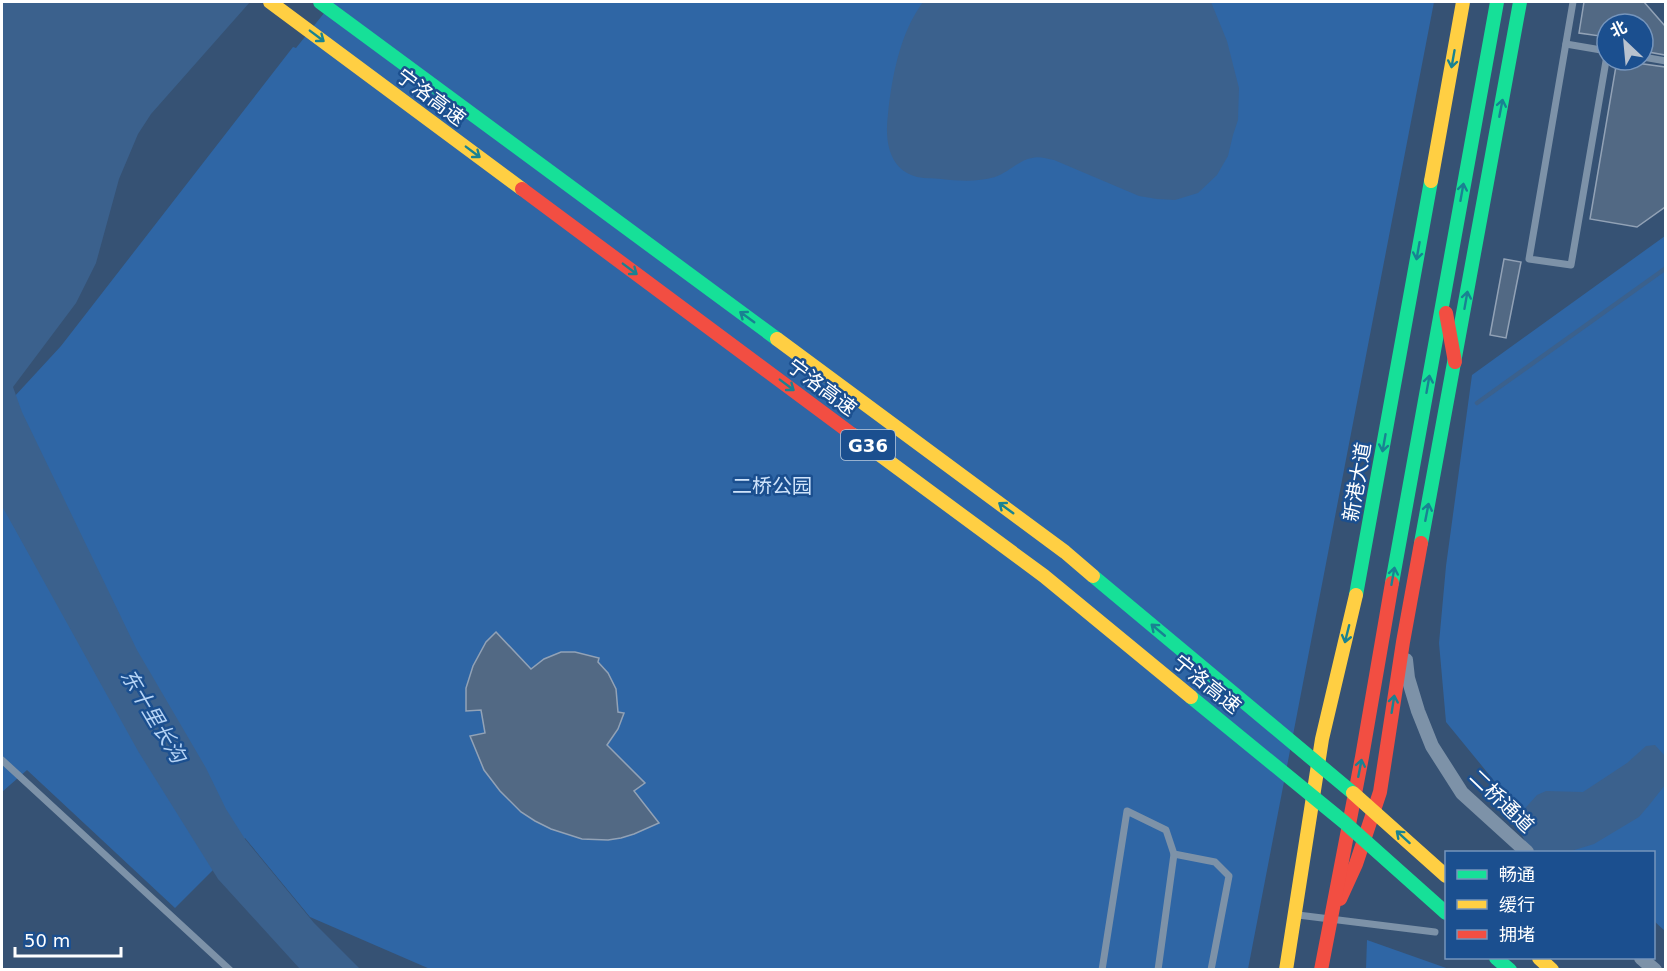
<svg xmlns="http://www.w3.org/2000/svg" width="1667" height="971" font-family="'DejaVu Sans','Noto Sans SC',sans-serif">
<rect width="100%" height="100%" fill="#365274"/>
<g fill="#2f66a5">
<path d="M333,2H1434L1248,969H430L310,917L245,838L175,908L27,770L2,792V410L61,346L293,47L296,48Z"/>
<path d="M1665,236V931L1654,921V852H1570L1518,810L1446,722L1439,643L1446,566L1472,375Z"/>
<path d="M1367,940L1449,969H1366Z"/>
</g>
<g fill="#3b618d">
<path d="M2,2H250L151,114L138,134L119,179L96,263L76,303L13,387L22,412L137,650L206,768L226,809L245,839L314,923L360,969H300L218,879L138,751L2,506Z"/>
<path d="M923,2H1211L1227,41L1239,88L1238,120L1233,135L1228,156L1217,175L1198,193L1175,200L1157,199L1139,196L1054,160C1047,159 1039,156 1032,158C1019,160 1008,173 995,177C977,182 960,181 941,179C933,178 922,179 914,176C887,167 885,137 888,114C892,76 900,33 923,2Z"/>
<path d="M1655,745L1665,756V785L1650,804L1639,817L1594,844L1568,852H1535L1527,846L1520,831L1519,815L1537,795L1546,791L1583,792L1627,763L1646,746Z"/>
</g>
<g fill="none" stroke-linecap="round" stroke-linejoin="round">
<path stroke="#3b618d" stroke-width="4.5" d="M1477,403L1666,268"/>
</g>
<g fill="#526984" stroke="#92a2b6" stroke-width="1.5">
<path d="M1584,2H1644L1665,26V55L1643,51V24H1607V37L1579,33Z"/>
<path d="M1629,62L1665,67V207L1637,227L1590,219L1616,66L1628,68Z"/>
<path d="M1504,259L1521,262L1506,338L1490,335Z"/>
<path d="M496,632L531,669L544,659L561,652H575L599,658L598,662L608,673L616,689L618,712L624,713L618,729L607,745L645,783L634,791L659,823L634,834L621,838L608,840L582,839L551,829L535,821L521,812L500,791L484,770L470,736L485,733L481,710L466,711V688L473,666L486,642Z"/>
</g>
<g fill="none" stroke-linecap="round" stroke-linejoin="round">
<g stroke="#7d92a8" stroke-width="7">
<path d="M1573,2L1529,259L1571,265L1607,55"/>
<path d="M1566,44L1607,51"/>
<path d="M1643,57L1666,61"/>
<path d="M2,760L230,970"/>
<path d="M1298,915L1435,932"/>
<path d="M1102,970L1127,811L1166,830L1174,854L1215,862L1229,876L1211,970"/>
<path d="M1158,970L1174,854"/>
</g>
<g stroke="#7d92a8" stroke-width="14">
<path d="M1406,660L1408,678L1418,711L1432,746L1462,793L1527,852"/>
<path d="M1641,958L1655,970"/>
</g>
<g stroke="#16e098" stroke-width="14">
<path d="M1421,543L1520,2"/>
<path d="M1392,583L1497,2"/>
<path d="M1356,595L1431,181"/>
<path d="M1496,958L1510,970"/>
</g>
<g stroke="#ffcf43" stroke-width="14">
<path d="M1431,181L1463,2"/>
<path d="M1539,958L1552,970"/>
<path d="M1286,970L1322,739L1356,595"/>
</g>
<g stroke="#f24e42" stroke-width="14">
<path d="M1446,313L1455,362"/>
<path d="M1340,899L1356,864L1380,792L1403,642L1421,543"/>
<path d="M1321,970L1362,757L1392,583"/>
</g>
<g stroke="#16e098" stroke-width="14">
<path d="M320,2L777,339"/>
<path d="M1093,576L1353,793"/>
<path d="M1191,697L1344,822L1446,913"/>
</g>
<g stroke="#ffcf43" stroke-width="14">
<path d="M270,2L522,189"/>
<path d="M777,339L1065,552L1093,576"/>
<path d="M853,435L1044,576L1191,697"/>
<path d="M1353,793L1446,876"/>
</g>
<path stroke="#f24e42" stroke-width="14" d="M522,189L853,435"/>
</g>
<defs><path id="oneway-shaft" d="M-6 0H5M1.5-3L5.5 0L1.5 3" fill="none" stroke-width="1.6" stroke-linecap="round" stroke-linejoin="round" transform="scale(1.5)"/></defs>
<g stroke="#198292">
<use href="#oneway-shaft" transform="translate(317 36) rotate(37)"/>
<use href="#oneway-shaft" transform="translate(1453 59) rotate(100)"/>
<use href="#oneway-shaft" transform="translate(1501 108) rotate(-79)"/>
<use href="#oneway-shaft" transform="translate(473 152) rotate(37)"/>
<use href="#oneway-shaft" transform="translate(1462 192) rotate(-80)"/>
<use href="#oneway-shaft" transform="translate(1418 251) rotate(100)"/>
<use href="#oneway-shaft" transform="translate(630 269) rotate(37)"/>
<use href="#oneway-shaft" transform="translate(1466 300) rotate(-80)"/>
<use href="#oneway-shaft" transform="translate(747 317) rotate(-144)"/>
<use href="#oneway-shaft" transform="translate(1428 384) rotate(-80)"/>
<use href="#oneway-shaft" transform="translate(787 385) rotate(37)"/>
<use href="#oneway-shaft" transform="translate(1384 443) rotate(100)"/>
<use href="#oneway-shaft" transform="translate(1006 508) rotate(-144)"/>
<use href="#oneway-shaft" transform="translate(1427 512) rotate(-79)"/>
<use href="#oneway-shaft" transform="translate(1393 576) rotate(-80)"/>
<use href="#oneway-shaft" transform="translate(1158 630) rotate(-140)"/>
<use href="#oneway-shaft" transform="translate(1347 634) rotate(104)"/>
<use href="#oneway-shaft" transform="translate(1393 704) rotate(-81)"/>
<use href="#oneway-shaft" transform="translate(1360 768) rotate(-79)"/>
<use href="#oneway-shaft" transform="translate(1403 837) rotate(-138)"/>
</g>
<g text-anchor="middle" dominant-baseline="central" stroke-width="5" stroke-linejoin="round" paint-order="stroke">
<rect fill="#1b4f8f" stroke="#bbcadd" stroke-width="1.5" x="841" y="430" width="54" height="30" rx="4.5"/>
<g font-size="18" font-weight="bold" fill="#fff">
<text x="868" y="445">G36</text>
</g>
<g font-size="20" fill="#fff" stroke="#1b4f8f">
<text transform="translate(431 97) rotate(37)">宁洛高速</text>
<text transform="translate(822 387) rotate(37)">宁洛高速</text>
<text transform="translate(1357 482) rotate(-80)">新港大道</text>
<text transform="translate(1207 684) rotate(39)">宁洛高速</text>
<text transform="translate(1502 801) rotate(44)">二桥通道</text>
</g>
<g font-size="20" fill="#cfe3fa" stroke="#1b4f8f">
<text x="772" y="486">二桥公园</text>
</g>
<g font-size="21" font-style="italic" fill="#b5d3f5" stroke="#1b4f8f">
<text transform="translate(153 716) rotate(59)">东十里长沟</text>
</g>
</g>
<rect width="1667" height="971" fill="none" stroke="#ffffff" stroke-width="6"/>
<rect x="1445" y="851" width="210" height="108" fill="#1b4f8f" stroke="#7695bc" stroke-width="1.5"/>
<rect x="1457" y="870" width="30" height="9" fill="#16e098" stroke="#7695bc" stroke-width="1.5"/>
<text x="1499" y="881" font-size="18" fill="#ffffff">畅通</text>
<rect x="1457" y="900" width="30" height="9" fill="#ffcf43" stroke="#7695bc" stroke-width="1.5"/>
<text x="1499" y="911" font-size="18" fill="#ffffff">缓行</text>
<rect x="1457" y="930" width="30" height="9" fill="#f24e42" stroke="#7695bc" stroke-width="1.5"/>
<text x="1499" y="941" font-size="18" fill="#ffffff">拥堵</text>
<g transform="translate(1625 42) rotate(334)"><circle r="28" fill="#1b4f8f" stroke="#7695bc" stroke-width="1.5"/>
<path d="M0-4.5L10 22L0 15L-10 22Z" fill="#b9c2ce"/>
<text y="-9" font-size="16" font-weight="bold" text-anchor="middle" fill="#ffffff">北</text>
</g>
<path d="M15 947v9h106v-9" fill="none" stroke="#ffffff" stroke-width="3"/>
<text x="24" y="947" font-size="18" fill="#ffffff" stroke="#1b4f8f" stroke-width="4.5" paint-order="stroke">50 m</text>
</svg>
